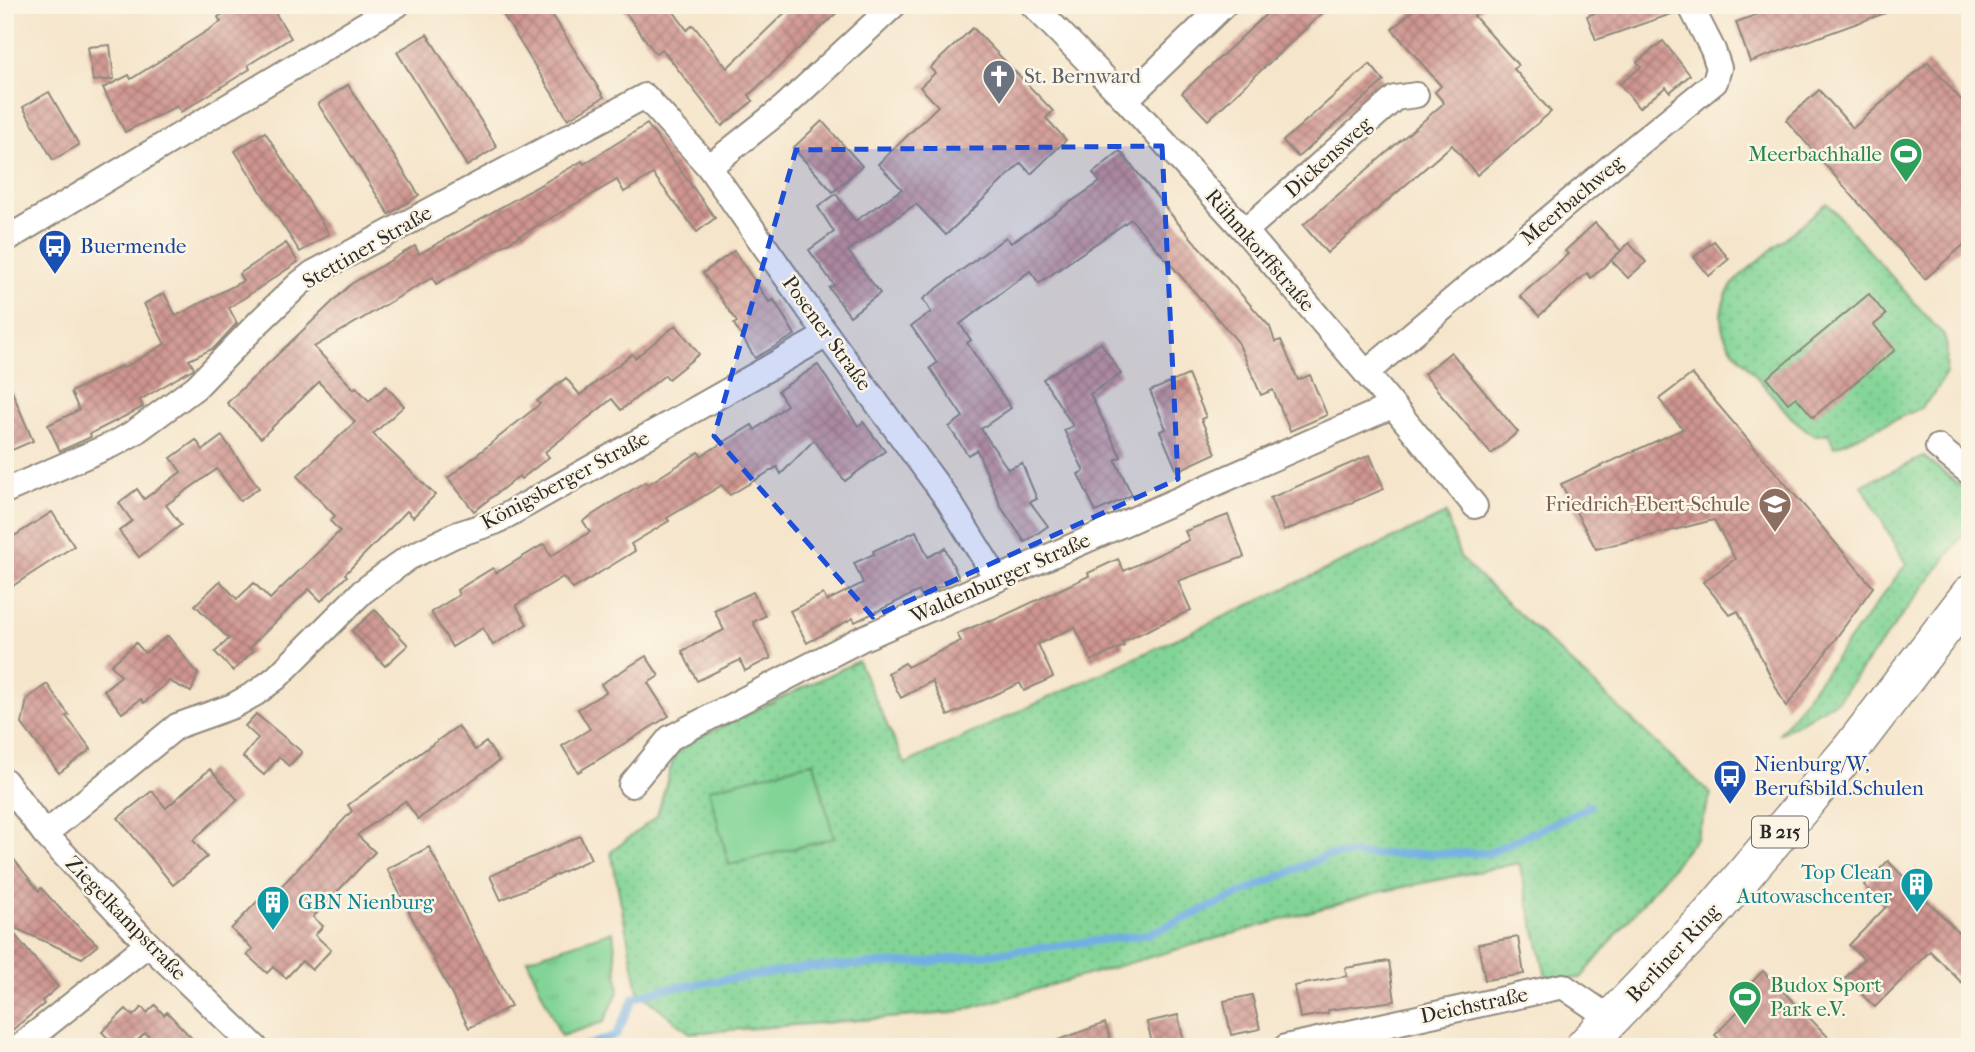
<svg xmlns="http://www.w3.org/2000/svg" width="1975" height="1052" font-family="'IM FELL French Canon',serif">
<defs>
<pattern id="grass-dots" width="8" height="8" patternUnits="userSpaceOnUse" patternTransform="scale(1.75)"><rect width="8" height="8" fill="#81d496"/><path d="M2 2h.1M6 6h.1" fill="none" stroke="#70b681" stroke-width="1.8" stroke-linecap="round"/></pattern>
<pattern id="park-tufts" width="24" height="20" patternUnits="userSpaceOnUse" patternTransform="scale(1.75)"><rect width="24" height="20" fill="#81d496"/><path d="M3 7l-1-3M5 7V3M7 7l1-3M15 17l-1-3M17 17v-4M19 17l1-3" fill="none" stroke="#70b681"/></pattern>
<pattern id="building-cross-hatch" width="8" height="8" patternUnits="userSpaceOnUse" patternTransform="scale(1.75)"><rect width="8" height="8" fill="#cf9590"/><path d="M0 0l8 8M0 8l8-8" fill="none" stroke="#a87a76"/></pattern>
</defs>
<rect width="100%" height="100%" fill="#fcf5e5"/>
<filter id="ink" filterUnits="userSpaceOnUse"><feTurbulence type="fractalNoise" baseFrequency=".0143" numOctaves="2"/><feDisplacementMap in="SourceGraphic" scale="14" xChannelSelector="R" yChannelSelector="G"/><feConvolveMatrix kernelMatrix="1 2 1 2 8 2 1 2 1" color-interpolation-filters="sRGB"/></filter>
<filter id="wash" filterUnits="userSpaceOnUse"><feTurbulence type="fractalNoise" baseFrequency=".00686" numOctaves="4" result="noise"/><feDisplacementMap in="SourceGraphic" scale="28" xChannelSelector="R" yChannelSelector="G"/><feGaussianBlur stdDeviation="1.57" result="paint"/><feColorMatrix in="noise" values="0 0 0 0 0 0 0 0 0 0 0 0 0 0 0 0 0 1.4 0 .05"/><feComposite in="paint" operator="in"/></filter>
<g filter="url(#wash)">
<rect width="100%" height="100%" fill="#f5e5cb"/>
<g fill="url(#grass-dots)" stroke="#568060" stroke-width="2">
<path d="M1827,203L1944,336L1947,347L1946,373L1935,393L1921,408L1834,447L1828,433L1814,436L1791,417L1730,346C1715,322 1720,298 1738,278Z"/>
<path d="M1924,457L1970,493V526L1838,700L1778,735L1906,564L1862,485Z"/>
<path d="M1446,514L1460,557L1472,570L1711,794L1696,838L1581,978L1547,981L1519,863L1380,892L953,1013L690,1033L638,991L611,852L657,816L675,753L693,740L858,661L905,764Z"/>
</g>
<path fill="url(#park-tufts)" stroke="#568060" stroke-width="2" d="M613,931L619,990L604,1022L561,1036L527,959Z"/>
<path fill="#81d496" stroke="#568060" stroke-width="2" d="M814,762L834,838L729,865L709,789Z"/>
<g fill="none" stroke-linecap="round" stroke-linejoin="round">
<path stroke="#72aee3" stroke-width="8" d="M584,1047L616,1035L634,998L663,989L810,967L927,962L1149,934L1328,855L1489,853L1590,806"/>
</g>
<g id="blocks">
<g fill="url(#building-cross-hatch)">
<path d="M237,5H270L291,38L248,65L250,69L181,112L177,106L125,132L103,88L129,75L131,79L221,22L218,17Z"/>
<path d="M497,5H546L604,97L568,119Z"/>
<path d="M620,5H669L687,30L693,25L727,68L793,5H845L749,95L753,101L722,126L662,49L656,54Z"/>
<path d="M1276,5H1331L1208,120L1182,93Z"/>
<path d="M1419,5H1486L1474,16L1518,65L1514,69L1551,112L1477,175L1452,145L1327,253L1303,225L1444,103L1435,92L1441,86L1392,29Z"/>
<path d="M1597,5H1675L1677,12L1596,40L1587,16L1599,11Z"/>
<path d="M1783,5H1899V8L1750,62L1736,22Z"/>
<path d="M973,28L1053,111L1046,118L1066,140L1031,174L1021,163L946,235L916,204L848,251L880,293L850,316L829,288L834,285L809,250L834,232L818,207L836,194L855,221L902,189L878,164L938,106L920,87L935,73L930,68Z"/>
<path d="M427,34L497,147L467,166L397,52Z"/>
<path d="M1663,41L1690,75L1670,92L1666,87L1639,108L1620,84L1641,67L1637,62Z"/>
<path d="M110,45L114,79L93,81L88,47Z"/>
<path d="M1928,62L1970,110V239L1925,279L1786,120L1819,90L1853,128Z"/>
<path d="M1370,64L1384,81L1298,157L1283,141Z"/>
<path d="M348,85L419,195L389,214L318,104Z"/>
<path d="M49,92L79,145L53,160L23,107Z"/>
<path d="M822,121L862,166L833,192L793,148Z"/>
<path d="M647,124L715,218L697,232L653,174L624,192L617,180L436,284L433,277L314,347L354,389L356,387L369,401L386,386L404,406L373,434L435,495L413,517L407,511L345,574L347,576L321,601L309,589L249,648L253,651L233,671L215,652L229,639L195,605L220,581L237,599L254,583L270,599L340,531L330,521L335,516L297,476L355,422L319,382L261,438L227,403L351,284L415,246L419,254L582,161L584,164Z"/>
<path d="M265,132L329,234L300,252L235,151Z"/>
<path d="M1120,151L1178,223L1270,327L1275,342L1281,340L1298,380L1310,375L1327,415L1290,431L1273,390L1261,395L1238,342L1131,219L1039,283L1030,271L960,324L971,340L967,343L1011,408L981,429L1008,469L1022,463L1037,499L1030,502L1048,526L1025,542L1001,507L977,450L968,455L949,427L963,417L930,368L937,363L911,326L931,312L923,299L1006,237L1011,243L1100,182L1093,173Z"/>
<path d="M1595,223L1621,251L1591,278L1587,273L1539,316L1520,296L1568,254L1565,251Z"/>
<path d="M1714,241L1729,259L1709,276L1694,257Z"/>
<path d="M286,243L298,262L229,308L237,323L214,348L189,360L194,368L191,370L140,400L143,407L90,434L91,437L60,451L48,425L79,410L71,392L122,366L123,368L165,344L144,304L164,293L176,316L243,281L239,274Z"/>
<path d="M1629,243L1646,262L1628,278L1611,260Z"/>
<path d="M734,251L769,302L774,300L795,335L755,358L734,324L737,322L703,273Z"/>
<path d="M1869,294L1886,315L1874,325L1895,350L1813,417L1796,397L1788,403L1767,378Z"/>
<path d="M676,325L699,354L668,379L665,375L621,410L612,399L545,452L549,457L521,479L519,476L474,511L448,478L540,404L537,401L566,378L580,395L632,354L635,358Z"/>
<path d="M1101,343L1121,374L1090,394L1121,457L1115,460L1132,495L1096,512L1078,474L1084,471L1064,430L1073,426L1043,379Z"/>
<path d="M1451,352L1518,432L1491,454L1424,374Z"/>
<path d="M818,365L858,426L863,422L885,451L845,481L814,440L781,474L777,467L730,495L722,485L667,518L669,521L631,544L635,551L573,589L563,577L516,605L527,624L493,645L483,628L452,647L431,612L459,595L457,590L493,568L496,573L544,544L551,556L590,532L583,521L614,501L645,482L647,485L699,452L701,456L752,425L755,430L787,405L778,391Z"/>
<path d="M1692,374L1873,587L1786,707L1738,611L1730,615L1703,582L1735,559L1714,520L1596,549L1561,484L1683,429L1659,399Z"/>
<path d="M5,375L33,441L5,453Z"/>
<path d="M1188,375L1206,417L1201,419L1216,453L1177,471L1160,431L1166,429L1150,391Z"/>
<path d="M222,436L259,488L240,501L217,469L166,505L181,525L139,557L119,531L132,521L119,503L137,489L144,499L181,472L171,458L196,440L203,450Z"/>
<path d="M1370,455L1384,489L1284,531L1270,498Z"/>
<path d="M52,512L74,546L5,591V542Z"/>
<path d="M1228,515L1244,557L1178,581L1191,610L1122,642L1124,646L1091,661L1075,627L1038,644L1053,677L1024,691L1020,683L948,716L932,681L901,698L888,673L905,663L907,667L961,641L957,634L989,620L990,622L1089,576L1088,573L1118,559L1124,571L1189,540L1185,531Z"/>
<path d="M916,531L928,557L945,548L959,578L921,596L919,591L855,622L853,618L807,643L790,611L823,594L827,601L863,583L854,563L874,554L873,551Z"/>
<path d="M753,592L765,616L753,622L771,658L745,671L740,660L697,681L682,651L724,630L714,610Z"/>
<path d="M375,610L408,645L385,666L352,631Z"/>
<path d="M168,636L198,674L191,692L169,681L144,703L141,699L122,713L104,690L121,676L111,665L136,643L145,653Z"/>
<path d="M646,656L659,676L648,683L669,716L578,772L562,746L590,729L578,709L606,692L601,684Z"/>
<path d="M47,684L69,715L66,716L91,749L59,773L22,724L27,699Z"/>
<path d="M256,714L302,752L289,766L279,757L264,775L243,757L258,738L245,726Z"/>
<path d="M458,726L475,750L486,742L499,761L418,819L405,801L357,835L375,852L313,917L323,926L315,935L331,950L312,970L302,961L286,978L273,967L267,973L247,955L253,949L231,929L268,890L273,895L352,811L348,805Z"/>
<path d="M210,769L238,800L193,840L207,857L173,885L118,818L152,791L166,808Z"/>
<path d="M580,836L591,859L501,900L490,876Z"/>
<path d="M429,847L511,1006L469,1028L387,869Z"/>
<path d="M5,848L39,891L41,888L64,913L98,945L82,958L6,924L58,987L42,1001L44,1004L5,1036Z"/>
<path d="M1888,861L1970,944V991L1930,951L1875,1007L1845,978L1864,959L1849,945L1886,907L1864,885Z"/>
<path d="M1518,937L1524,974L1485,980L1478,944Z"/>
<path d="M1389,961L1395,1001L1328,1010V1013L1300,1018L1294,986L1347,976L1345,968Z"/>
<path d="M1763,971L1786,994L1838,1047H1726L1715,1035L1745,1004L1737,997Z"/>
<path d="M1252,995L1260,1029L1231,1035L1224,1001Z"/>
<path d="M155,1005L164,1015L167,1012L200,1047H158L145,1033L131,1047H116L102,1032L126,1009L133,1016L142,1007L147,1013Z"/>
<path d="M1178,1015L1185,1047H1153L1147,1022Z"/>
<path d="M1105,1023L1113,1047H1047V1044Z"/>
</g>
</g>
</g>
<g filter="url(#ink)">
<use href="#blocks" fill-opacity="0" stroke="#90887b" stroke-width="2"/>
<g fill="none" stroke-linecap="round" stroke-linejoin="round">
<defs>
<g id="street">
<path d="M1033,5L1126,100L1245,231L1366,373L1475,506"/>
<path d="M1126,100L1224,5"/>
<path d="M709,167L783,108L894,5"/>
<path d="M1245,231L1395,98L1416,95"/>
<path d="M5,240L397,5"/>
<path d="M1366,373L1614,164L1715,82L1719,68L1713,50L1690,5"/>
<path d="M1938,447L1970,473"/>
<path d="M5,491L116,443L135,432L196,387L260,321L299,284L313,273L645,96L709,167L827,335L948,500L997,579"/>
<path d="M5,781L45,834L148,944L255,1047"/>
<path d="M631,785L670,738L861,639L1392,406"/>
<path d="M45,834L177,726L233,706L256,693L276,678L362,592L408,558L455,535L495,522L827,335"/>
<path d="M19,1047L148,944"/>
<path d="M1286,1047L1563,986L1611,1019"/>
</g>
<path id="primary" d="M1584,1047L1710,915L1851,749L1970,594"/>
</defs>
<use href="#street" stroke="#90887b" stroke-width="28"/>
<use href="#primary" stroke="#90887b" stroke-width="40"/>
<use href="#street" stroke="#fff" stroke-width="24"/>
<use href="#primary" stroke="#fff" stroke-width="37"/>
</g>
</g>
<path fill="#1d4ed8" fill-opacity="0.2" stroke="#1d4ed8" stroke-width="5" stroke-dasharray="14 9" stroke-linejoin="round" d="M1162,146L1178,479L873,617L714,436L796,150Z"/>
<defs>
<symbol id="church-pin" viewBox="-11 -11 22 30"><path d="M0 17L-7.5 6A9.5 9.5 0 1 1 7.5 6Z" fill="#6b7280" stroke="#fcf5e5"/><path d="M-1.2-6h2.4v3.5h3.3v2.4h-3.3V6h-2.4V-.1h-3.3v-2.4h3.3Z" fill="#fff"/></symbol>
<symbol id="stadium-pin" viewBox="-11 -11 22 30"><path d="M0 17L-7.5 6A9.5 9.5 0 1 1 7.5 6Z" fill="#2e9e5b" stroke="#fcf5e5"/><path d="M0-5a6.5 5 0 1 0 0 10a6.5 5 0 1 0 0-10ZM-3.5-1.8h7v3.6h-7Z" fill="#fff"/></symbol>
<symbol id="bus-pin" viewBox="-11 -11 22 30"><path d="M0 17L-7.5 6A9.5 9.5 0 1 1 7.5 6Z" fill="#1a4fb4" stroke="#fcf5e5"/><path d="M-5-6H5V4H4V6H2V4H-2V6H-4V4H-5ZM-3.5-4V0h7V-4ZM-3.5 1.2v1.5H-2V1.2ZM2 1.2v1.5H3.5V1.2Z" fill="#fff"/></symbol>
<symbol id="school-pin" viewBox="-11 -11 22 30"><path d="M0 17L-7.5 6A9.5 9.5 0 1 1 7.5 6Z" fill="#8d6e63" stroke="#fcf5e5"/><path d="M0-5L7-2L0 1L-7-2ZM-4 1L0 2.5L4 1V4Q0 6-4 4Z" fill="#fff"/></symbol>
<symbol id="building-pin" viewBox="-11 -11 22 30"><path d="M0 17L-7.5 6A9.5 9.5 0 1 1 7.5 6Z" fill="#0f9aa8" stroke="#fcf5e5"/><path d="M-4-6H4V6H1V3H-1V6H-4ZM-2.5-4.3h1.7v1.8h-1.7ZM.8-4.3h1.7v1.8H.8ZM-2.5-1h1.7V.8h-1.7ZM.8-1h1.7V.8H.8Z" fill="#fff"/></symbol>
</defs>
<g fill-rule="evenodd">
<use href="#church-pin" x="980" y="57" width="38" height="52"/>
<use href="#stadium-pin" x="1887" y="135" width="38" height="52"/>
<use href="#bus-pin" x="36" y="227" width="38" height="52"/>
<use href="#school-pin" x="1756" y="485" width="38" height="52"/>
<use href="#bus-pin" x="1711" y="757" width="38" height="52"/>
<use href="#building-pin" x="1898" y="865" width="38" height="52"/>
<use href="#building-pin" x="254" y="883" width="38" height="52"/>
<use href="#stadium-pin" x="1726" y="978" width="38" height="52"/>
</g>
<g text-anchor="middle" dominant-baseline="central" stroke-width="5" stroke-linejoin="round" paint-order="stroke">
<rect fill="#fcf5e5" stroke="#6a6863" stroke-width="2" x="1752" y="816.5" width="56" height="31" rx="5"/>
<g font-size="19" font-weight="bold" fill="#2b2b2b">
<text x="1780" y="832">B 215</text>
</g>
<g font-size="21" fill="#5b616d" stroke="#fcf5e5" text-anchor="start">
<text x="1024" y="76">St. Bernward</text>
</g>
<g font-size="21" fill="#27864d" stroke="#fcf5e5" text-anchor="end">
<text x="1882" y="154">Meerbachhalle</text>
<text x="1770" y="985" text-anchor="start">Budox Sport<tspan x="1770" dy="24">Park e.V.</tspan></text>
</g>
<g font-size="21" fill="#2b2b2b" stroke="#fcf5e5">
<text transform="translate(1328 157) rotate(-42)">Dickensweg</text>
<text transform="translate(1572 200) rotate(-40)">Meerbachweg</text>
<text transform="translate(367 247) rotate(-30)">Stettiner Straße</text>
<text transform="translate(1260 250) rotate(49)">Rühmkorffstraße</text>
<text transform="translate(827 333) rotate(54)">Posener Straße</text>
<text transform="translate(565 480) rotate(-28)">Königsberger Straße</text>
<text transform="translate(1000 578) rotate(-24)">Waldenburger Straße</text>
<text transform="translate(126 918) rotate(46)">Ziegelkampstraße</text>
<text transform="translate(1673 953) rotate(-47)">Berliner Ring</text>
<text transform="translate(1474 1005) rotate(-12)">Deichstraße</text>
</g>
<g font-size="21" fill="#164399" stroke="#fcf5e5" text-anchor="start">
<text x="80" y="246">Buermende</text>
<text x="1754" y="764">Nienburg/W,<tspan x="1754" dy="24">Berufsbild.Schulen</tspan></text>
</g>
<g font-size="21" fill="#785e54" stroke="#fcf5e5" text-anchor="end">
<text x="1750" y="504">Friedrich-Ebert-Schule</text>
</g>
<g font-size="21" fill="#0d838f" stroke="#fcf5e5" text-anchor="end">
<text x="1892" y="872">Top Clean<tspan x="1892" dy="24">Autowaschcenter</tspan></text>
<text x="298" y="902" text-anchor="start">GBN Nienburg</text>
</g>
</g>
<rect width="1975" height="1052" fill="none" stroke="#fcf5e5" stroke-width="28"/>
</svg>
